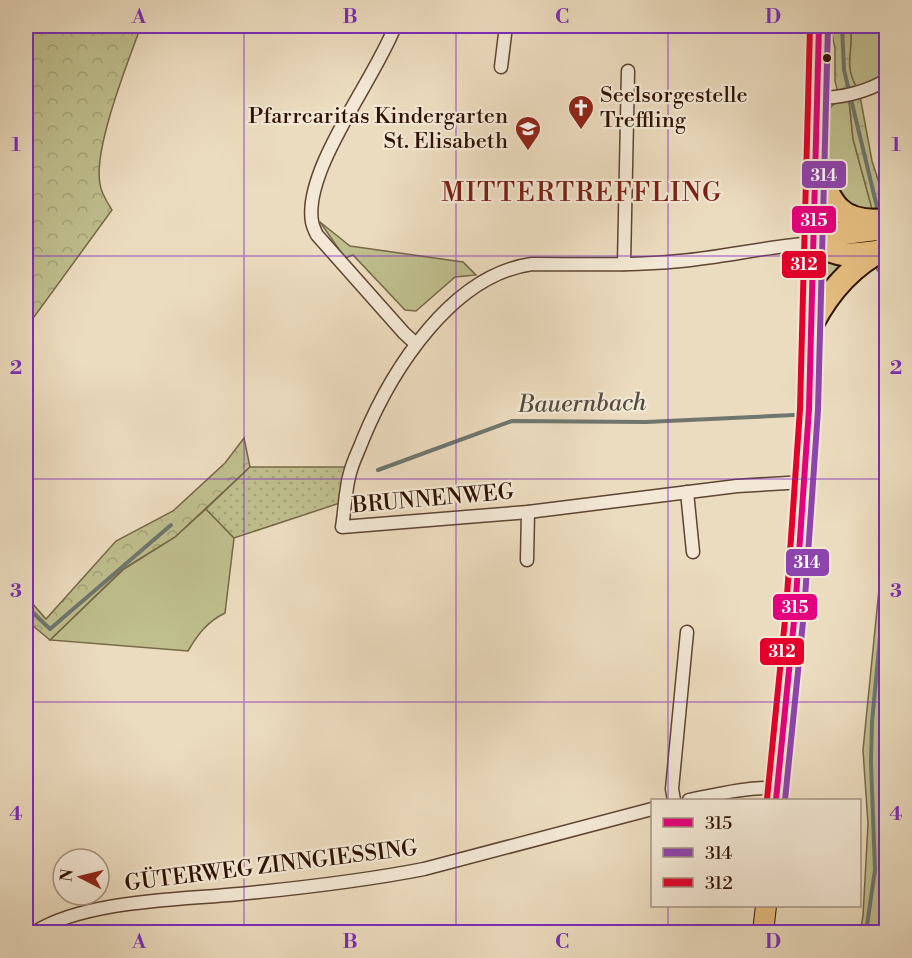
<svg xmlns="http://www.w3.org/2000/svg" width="912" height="958" font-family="'Libre Bodoni',serif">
<defs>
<pattern id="forest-crowns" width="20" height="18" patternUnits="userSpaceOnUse" patternTransform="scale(1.5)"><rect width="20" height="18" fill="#bfbe8d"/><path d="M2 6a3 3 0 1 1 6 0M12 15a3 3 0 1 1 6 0" fill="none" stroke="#a4a278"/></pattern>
<pattern id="park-dots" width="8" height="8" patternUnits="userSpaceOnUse" patternTransform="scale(1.5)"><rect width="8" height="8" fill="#bfbe8d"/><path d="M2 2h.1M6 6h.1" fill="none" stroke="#a4a278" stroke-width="1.8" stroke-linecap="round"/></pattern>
</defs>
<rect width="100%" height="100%" fill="#ecdcbf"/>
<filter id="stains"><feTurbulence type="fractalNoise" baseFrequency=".00333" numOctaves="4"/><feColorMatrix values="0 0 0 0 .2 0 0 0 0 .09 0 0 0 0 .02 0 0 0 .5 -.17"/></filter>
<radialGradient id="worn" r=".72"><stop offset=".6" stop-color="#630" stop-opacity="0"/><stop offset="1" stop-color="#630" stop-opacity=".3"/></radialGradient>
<g fill="#bfbe8d" stroke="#766848" stroke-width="1.5">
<path d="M850,26H886V74L873,82L857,88C842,63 855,50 850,26Z"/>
<path d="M849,100L853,139L872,208L886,204V213L875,215L841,200L827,162V111L836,102Z"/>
<path d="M320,222L350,246L463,262L476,275L455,277L416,311L405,310L353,255L345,258Z"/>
<path d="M886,257V305L883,278L873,264Z"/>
<path d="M826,258L849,260L823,295Z"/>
<path d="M206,509L234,538L225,613C207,622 198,634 188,651L50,640L124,569L175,537Z"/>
<path d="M886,519L885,742L886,900L881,932H860L863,916L868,824L863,750Z"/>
</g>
<g fill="url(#forest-crowns)" stroke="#766848" stroke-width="1.5">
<path d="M26,26H141C128,62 93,149 100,184C101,193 107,202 112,210L26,328Z"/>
<path d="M830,26H850C855,50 842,63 857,88L838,93L835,81V48Z"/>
<path d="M860,96L872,161L886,204L872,209L853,139L849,100Z"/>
<path d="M244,438L250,467L175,537L123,569L50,640L26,620V596L46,619L116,541L173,511L225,463Z"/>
</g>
<path fill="url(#park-dots)" stroke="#766848" stroke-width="1.5" d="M250,467H351L343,502L234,538L206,509Z"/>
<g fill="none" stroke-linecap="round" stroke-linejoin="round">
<g stroke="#6e766e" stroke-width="4">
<path d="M842,26L844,70L877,207"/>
<path d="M378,470L512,421L646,422L794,415"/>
<path d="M26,606L50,629L171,525"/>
<path d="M866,932L875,870L871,762L872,722L886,574"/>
</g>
<defs>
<g id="street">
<path d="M395,26C376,78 303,169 312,222C313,227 315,231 317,235L404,333L416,344"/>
<path d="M501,67L506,26"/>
<path d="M818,98C841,98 867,92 886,80"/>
<path d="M624,264L628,71"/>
<path d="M804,482L737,486L528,512L342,527C345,510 345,490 350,473C353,461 359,450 363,439C392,369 452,275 532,264C581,264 631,266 680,261C725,257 769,246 814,243"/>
<path d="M687,492L693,552"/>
<path d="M527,560L528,512"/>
<path d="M674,800L672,789L687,632"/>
<path d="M689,800C719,794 747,787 777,788"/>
<path d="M35,932C86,900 179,900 239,894C301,888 363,881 424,869L652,809"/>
</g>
<g id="primary">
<path d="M776,800L795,611L809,409L819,26"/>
<path d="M763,932L766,906"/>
</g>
<g id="highway">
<path d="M816,164C831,203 838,225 886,220"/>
<path d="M814,243L828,235L876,229"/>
<path d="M814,243C840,257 848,256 877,252"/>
<path d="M812,324C829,291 853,264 886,248"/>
</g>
</defs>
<use href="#street" stroke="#5e4432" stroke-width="15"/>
<use href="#primary" stroke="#2e1103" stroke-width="22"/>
<use href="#highway" stroke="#2e1103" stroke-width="26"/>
<use href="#street" stroke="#f3e8d5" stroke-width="12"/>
<use href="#primary" stroke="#e6be80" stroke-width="20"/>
<use href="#highway" stroke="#e6be80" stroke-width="22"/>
<defs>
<path id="bus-1" d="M776,800L795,611L809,409L819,26"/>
<path id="bus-2" d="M785,800L804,612L818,410L828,26"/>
<path id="bus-3" d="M767,799L786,610L800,409L810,26"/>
</defs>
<use href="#bus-1" stroke="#f3e8d5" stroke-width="10"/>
<use href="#bus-2" stroke="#f3e8d5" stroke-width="10"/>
<use href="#bus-3" stroke="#f3e8d5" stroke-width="10"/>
<use href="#bus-1" stroke="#e5007d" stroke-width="6"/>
<use href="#bus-2" stroke="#8e44ad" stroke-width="6"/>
<use href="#bus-3" stroke="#e4002b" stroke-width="6"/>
</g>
<path fill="none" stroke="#7b2cbf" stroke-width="1.5" stroke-opacity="0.55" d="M244,26V932M456,26V932M668,26V800M26,256H886M26,479H886M26,702H886M668,906V932"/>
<defs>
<symbol id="church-pin" viewBox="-11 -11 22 30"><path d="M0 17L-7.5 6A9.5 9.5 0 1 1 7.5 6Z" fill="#8f2418" stroke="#f3e8d5"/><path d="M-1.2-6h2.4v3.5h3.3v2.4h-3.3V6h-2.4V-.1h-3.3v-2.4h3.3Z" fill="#fff"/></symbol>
<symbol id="school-pin" viewBox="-11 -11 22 30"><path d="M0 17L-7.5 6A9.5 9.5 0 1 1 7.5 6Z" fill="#8f2418" stroke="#f3e8d5"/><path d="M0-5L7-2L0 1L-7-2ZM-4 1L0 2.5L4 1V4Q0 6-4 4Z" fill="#fff"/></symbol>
</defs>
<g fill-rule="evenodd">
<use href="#church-pin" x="566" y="93" width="30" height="40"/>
<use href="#school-pin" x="513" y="114" width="30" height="40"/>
</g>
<circle fill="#2e1103" stroke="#f3e8d5" stroke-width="2" cx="827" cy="58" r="5"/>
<g text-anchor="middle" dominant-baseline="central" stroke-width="4.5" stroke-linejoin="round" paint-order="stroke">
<g font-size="22" fill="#2e1103" stroke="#f3e8d5" text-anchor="start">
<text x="600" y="95">Seelsorgestelle<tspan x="600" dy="25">Treffling</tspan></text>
<text x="508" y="116" text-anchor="end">Pfarrcaritas Kindergarten<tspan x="508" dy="25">St. Elisabeth</tspan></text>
</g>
<g font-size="22" fill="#2e1103" stroke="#f3e8d5">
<text transform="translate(433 499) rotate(-5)">BRUNNENWEG</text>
<text transform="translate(271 866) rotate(-7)">GÜTERWEG ZINNGIESSING</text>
</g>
<g font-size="24" font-style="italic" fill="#534c42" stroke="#f3e8d5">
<text transform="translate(582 404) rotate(-1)">Bauernbach</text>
</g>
<g font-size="26" letter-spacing="1.5" fill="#7a1f14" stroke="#f3e8d5">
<text x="582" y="193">MITTERTREFFLING</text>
</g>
</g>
<g stroke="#f3e8d5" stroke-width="2">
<rect x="801" y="160" width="46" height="29" rx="6" fill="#8e44ad"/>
<rect x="791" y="205" width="46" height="29" rx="6" fill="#e5007d"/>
<rect x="781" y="250" width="46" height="29" rx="6" fill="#e4002b"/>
<rect x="785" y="548" width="45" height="29" rx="6" fill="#8e44ad"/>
<rect x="772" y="593" width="46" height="28" rx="6" fill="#e5007d"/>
<rect x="759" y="637" width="46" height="29" rx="6" fill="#e4002b"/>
</g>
<g font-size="16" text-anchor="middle" font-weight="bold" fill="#fff">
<text x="824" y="181">314</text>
<text x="814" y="226">315</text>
<text x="804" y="270">312</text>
<text x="807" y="568">314</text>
<text x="795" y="613">315</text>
<text x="782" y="657">312</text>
</g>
<rect width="912" height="958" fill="none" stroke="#ecdcbf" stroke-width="66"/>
<rect x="651" y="799" width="210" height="108" fill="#f3e8d5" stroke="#a49281" stroke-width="1.5"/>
<rect x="663" y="818" width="30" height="9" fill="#e5007d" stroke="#a49281" stroke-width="1.5"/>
<text x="705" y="829" font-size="18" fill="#2e1103">315</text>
<rect x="663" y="848" width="30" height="9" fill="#8e44ad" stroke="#a49281" stroke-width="1.5"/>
<text x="705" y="859" font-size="18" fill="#2e1103">314</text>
<rect x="663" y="878" width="30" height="9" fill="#e4002b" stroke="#a49281" stroke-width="1.5"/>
<text x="705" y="889" font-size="18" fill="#2e1103">312</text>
<g transform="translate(81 877) rotate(277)"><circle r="28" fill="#f3e8d5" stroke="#a49281" stroke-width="1.5"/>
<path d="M0-4.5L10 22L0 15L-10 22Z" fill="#8f2418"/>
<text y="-9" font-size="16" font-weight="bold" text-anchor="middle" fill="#2e1103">N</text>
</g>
<rect x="33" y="33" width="846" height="892" fill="none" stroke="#7b2cbf" stroke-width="2"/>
<g font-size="20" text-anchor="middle" font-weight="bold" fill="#7b2cbf">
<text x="139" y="23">A</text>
<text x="350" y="23">B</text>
<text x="562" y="23">C</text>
<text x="773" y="23">D</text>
<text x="16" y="151">1</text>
<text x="896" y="151">1</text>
<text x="16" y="374">2</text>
<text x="896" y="374">2</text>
<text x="16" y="597">3</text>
<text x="896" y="597">3</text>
<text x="16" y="820">4</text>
<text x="896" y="820">4</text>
<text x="139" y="948">A</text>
<text x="350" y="948">B</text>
<text x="562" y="948">C</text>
<text x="773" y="948">D</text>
</g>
<rect width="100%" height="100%" filter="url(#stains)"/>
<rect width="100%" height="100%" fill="url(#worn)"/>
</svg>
